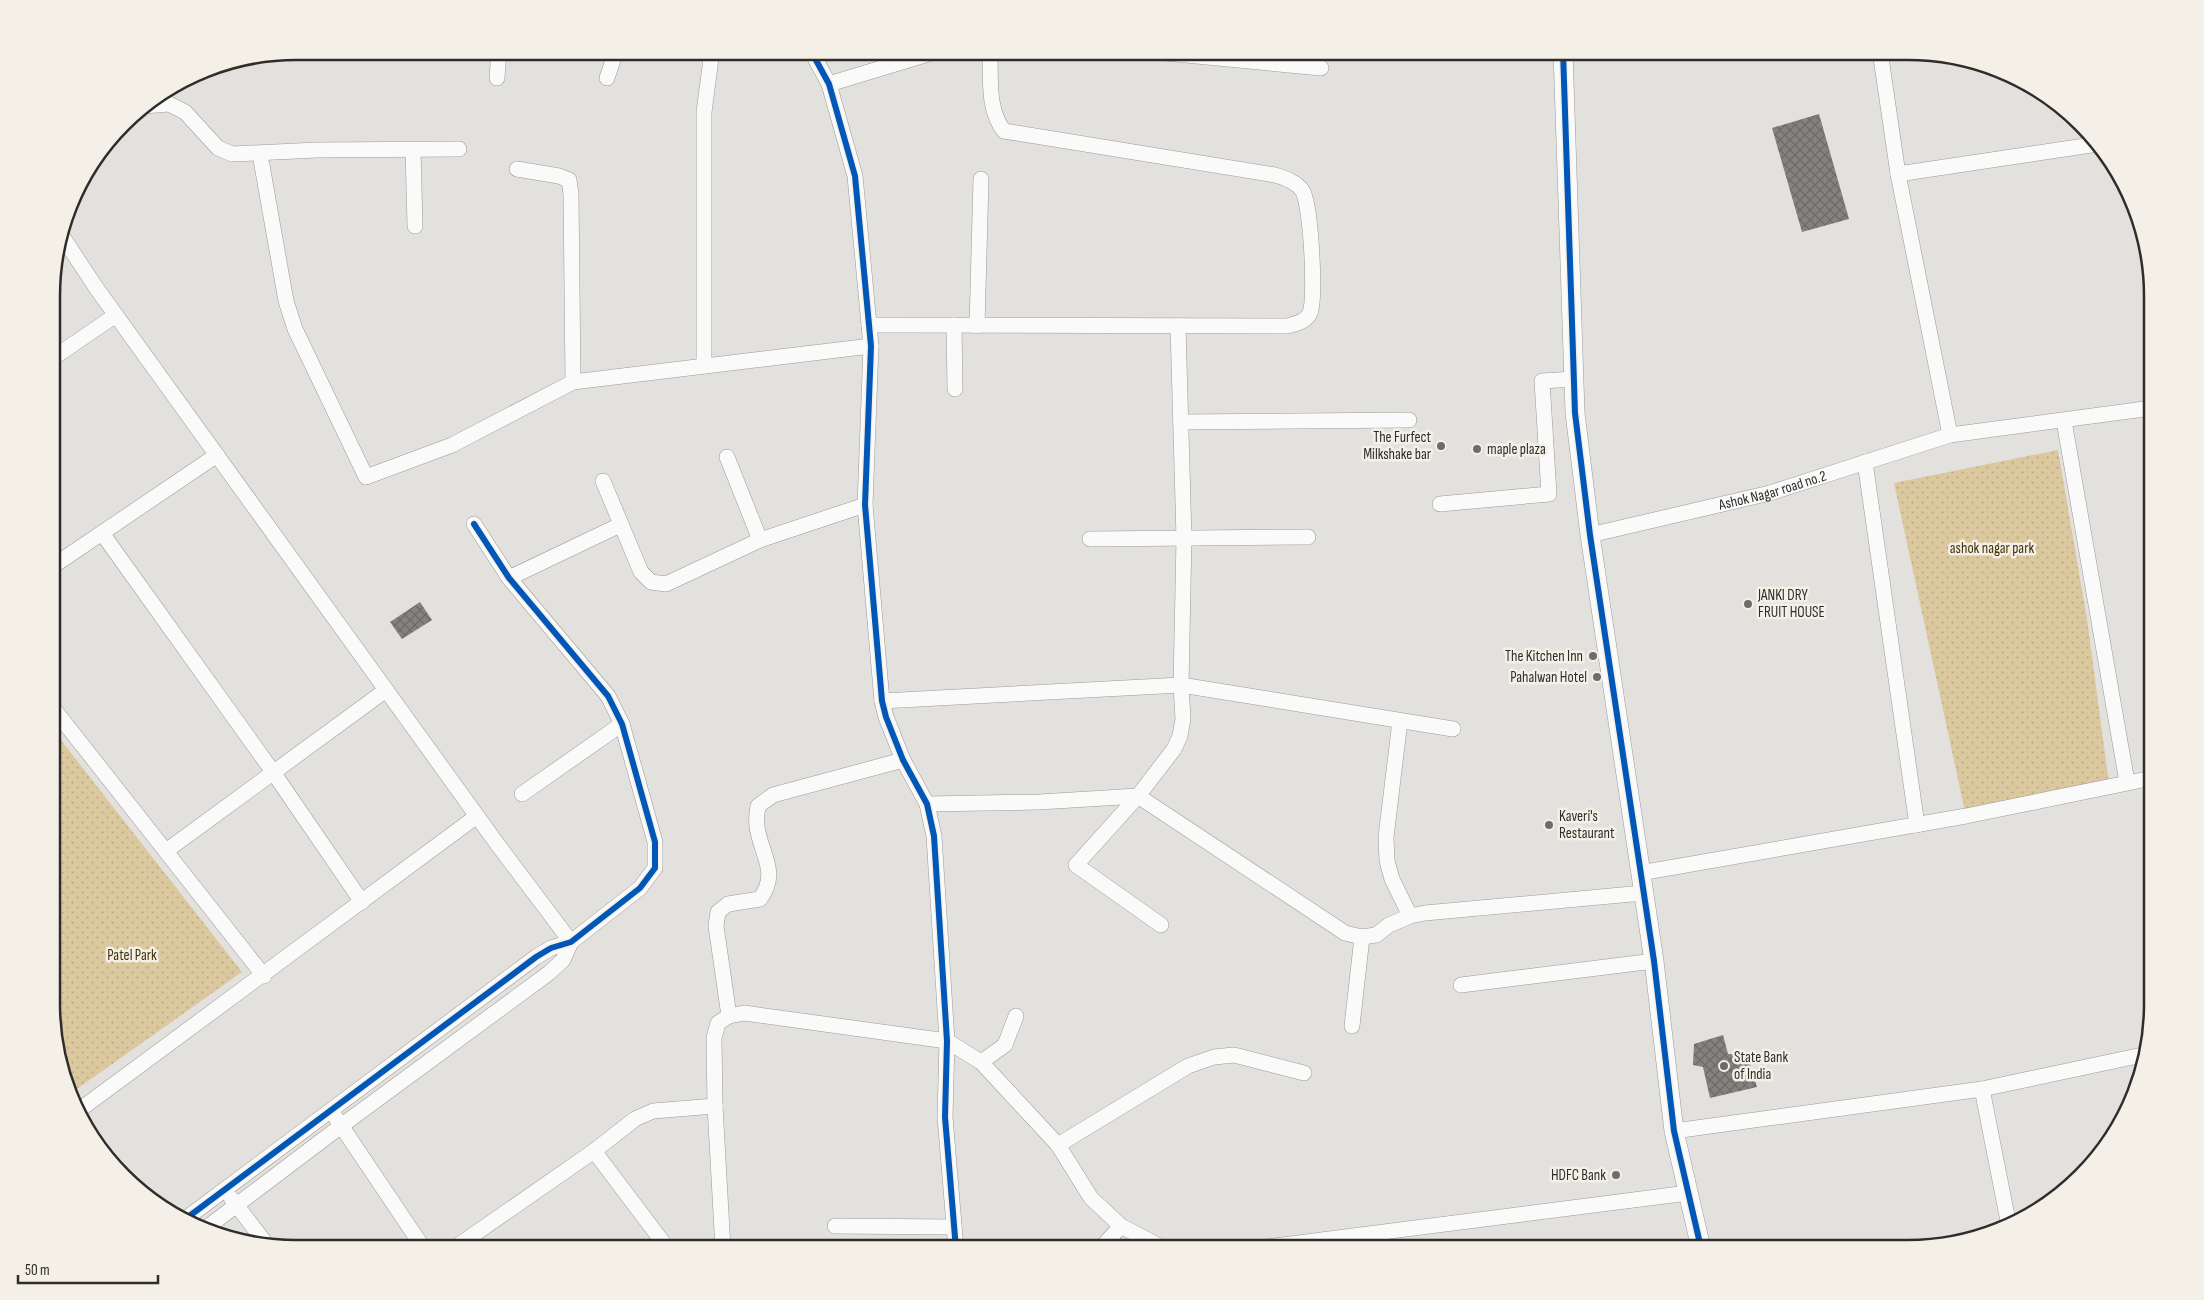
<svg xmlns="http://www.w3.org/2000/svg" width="2204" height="1300" font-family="'Sofia Sans Condensed',sans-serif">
<defs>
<pattern id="park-dots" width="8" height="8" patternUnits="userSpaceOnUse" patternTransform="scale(1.25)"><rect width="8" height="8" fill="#dbc89e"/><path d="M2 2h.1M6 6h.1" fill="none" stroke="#bcac88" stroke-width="1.8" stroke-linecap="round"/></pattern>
<pattern id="building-cross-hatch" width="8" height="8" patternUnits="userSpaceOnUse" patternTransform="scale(1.25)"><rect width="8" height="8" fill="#84827f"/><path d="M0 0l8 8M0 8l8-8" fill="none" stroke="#6c6b68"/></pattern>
</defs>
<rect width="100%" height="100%" fill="#e3e1dd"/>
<g fill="url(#park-dots)">
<path d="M2058,450L2087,619L2109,784L1966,816L1894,483Z"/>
<path d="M53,730L242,972L70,1094L64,1083L53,1036Z"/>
</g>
<g fill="url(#building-cross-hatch)">
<path d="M1819,114L1849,219L1802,232L1772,128Z"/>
<path d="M420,602L432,620L402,639L390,622Z"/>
<path d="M1723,1035L1728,1054H1747L1757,1087L1710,1098L1703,1067L1693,1065L1694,1044Z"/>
</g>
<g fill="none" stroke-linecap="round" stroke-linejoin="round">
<defs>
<g id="minor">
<path d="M811,51L829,84L855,176L871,346L865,505L882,701L886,717L903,760L927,804L934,836L947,1041L945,1117L956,1249"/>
<path d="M1144,51L1321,68"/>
<path d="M1880,51L1898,174L1950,435"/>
<path d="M497,78L499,51"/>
<path d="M607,78L616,51"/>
<path d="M829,84L938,51"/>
<path d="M144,106L169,104L185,112L218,148L232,154L317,150L459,149"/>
<path d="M413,150L415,226"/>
<path d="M260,154L286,301L295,329L366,477L452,445L573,382L871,346"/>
<path d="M517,169L559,176L569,180L571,194L573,382"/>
<path d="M1898,174L2098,144"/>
<path d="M62,236L97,289L495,841L571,942"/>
<path d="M869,325L1287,326C1295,324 1306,322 1310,313C1316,298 1311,202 1302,190C1295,181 1284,178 1275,175L1004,131C987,109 991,78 990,51"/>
<path d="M954,325L955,389"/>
<path d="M977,326L981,179"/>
<path d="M53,358L116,315"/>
<path d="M704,366V112L712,51"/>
<path d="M2064,421L2127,782"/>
<path d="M1181,422L1409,420"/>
<path d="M727,457L760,540"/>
<path d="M1865,462L1917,825"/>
<path d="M603,481L641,572L651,582L666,584L760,540L865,505"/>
<path d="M1440,504L1549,494L1542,381L1574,379"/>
<path d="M102,533L273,772L362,902"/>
<path id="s1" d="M1590,535L1770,493L1950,435L2152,408"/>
<path d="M1090,539L1308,537"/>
<path d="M53,566L217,455"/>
<path d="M509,578L620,525"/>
<path d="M882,701L1181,685L1453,729"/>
<path d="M53,708L264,976"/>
<path d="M1400,721L1386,837L1387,861L1392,879L1410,916"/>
<path d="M522,794L622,724"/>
<path d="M927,804L1039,802L1138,796L1345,933L1362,937L1376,935L1389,925L1410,916L1425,913L1643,893"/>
<path d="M166,851L386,690"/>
<path d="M1640,873L1966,816L2152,778"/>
<path d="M1161,925L1076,865L1138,796L1174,749L1180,736L1183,719L1181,685L1184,538L1178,326"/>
<path d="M1461,985L1654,961"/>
<path d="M729,1016L716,926L718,912L728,904L760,899C780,872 760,853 757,826C756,820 757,812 758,806L773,795L903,760"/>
<path d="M1352,1026L1362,937"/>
<path d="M981,1062L1005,1045L1016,1016"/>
<path d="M78,1111L477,816"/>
<path d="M336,1118L424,1249"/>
<path d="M1674,1131L1982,1089"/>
<path d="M1058,1145L1188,1066L1214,1057L1234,1055L1304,1073"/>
<path d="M594,1151L668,1249"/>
<path d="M231,1198L267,1245"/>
<path d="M184,1220L536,957L551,948L571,942L640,888L655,868V842L622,724L608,696L509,578L474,524"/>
<path d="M835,1226L954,1227"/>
<path d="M2009,1226L1982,1089L2147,1054"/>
<path d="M205,1229L341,1126L549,973L563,960L571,942"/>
<path d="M1101,1248L1121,1226"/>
<path d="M1258,1248L1688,1193"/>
<path d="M453,1249L594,1151L635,1119L653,1111L715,1106"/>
<path d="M723,1249L715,1106L714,1038L718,1023L729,1016L744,1013L947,1041L981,1062L1058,1145L1091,1198L1121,1226L1163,1248"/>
</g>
<path id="tertiary" d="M1563,51L1575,413L1590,535L1654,961L1674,1131L1701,1248"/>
</defs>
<use href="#minor" stroke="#9b9a97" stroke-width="16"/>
<use href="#tertiary" stroke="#9b9a97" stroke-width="20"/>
<use href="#minor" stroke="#fbfafa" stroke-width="15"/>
<use href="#tertiary" stroke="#fbfafa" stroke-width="19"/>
<defs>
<g id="cycleway">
<path d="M811,51L829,84L855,176L871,346L865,505L882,701L886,717L903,760L927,804L934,836L947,1041L945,1117L956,1249"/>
<path d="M1563,51L1575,413L1590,535L1654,961L1674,1131L1701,1248"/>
<path d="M184,1220L536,957L551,948L571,942L640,888L655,868V842L622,724L608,696L509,578L474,524"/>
</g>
</defs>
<use href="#cycleway" stroke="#f4f0e7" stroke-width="9"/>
<use href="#cycleway" stroke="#0057b8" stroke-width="6"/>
</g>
<g fill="#6d6c69" stroke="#f4f0e7" stroke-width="2">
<circle cx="1441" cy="446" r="5"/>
<circle cx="1477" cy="449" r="5"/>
<circle cx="1748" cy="604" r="5"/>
<circle cx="1593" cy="656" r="5"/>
<circle cx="1597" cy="677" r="5"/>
<circle cx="1549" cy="825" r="5"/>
<circle cx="1724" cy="1066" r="5"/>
<circle cx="1616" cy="1175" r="5"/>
</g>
<g text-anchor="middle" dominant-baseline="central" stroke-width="5" stroke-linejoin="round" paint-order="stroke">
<g font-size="15" fill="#2e2d2a" stroke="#f4f0e7" text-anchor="end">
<text x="1431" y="437">The Furfect<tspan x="1431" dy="17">Milkshake bar</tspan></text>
<text x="1487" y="449" text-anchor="start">maple plaza</text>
<text x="1758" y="595" text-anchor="start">JANKI DRY<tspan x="1758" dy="17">FRUIT HOUSE</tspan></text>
<text x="1583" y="656">The Kitchen Inn</text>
<text x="1587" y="677">Pahalwan Hotel</text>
<text x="1559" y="816" text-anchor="start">Kaveri's<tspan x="1559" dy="17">Restaurant</tspan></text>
<text x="1734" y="1057" text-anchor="start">State Bank<tspan x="1734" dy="17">of India</tspan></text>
<text x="1606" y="1175">HDFC Bank</text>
</g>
<g font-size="15" fill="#2e2d2a" stroke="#f4f0e7">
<text stroke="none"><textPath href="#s1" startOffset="188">Ashok Nagar road no.2</textPath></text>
</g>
<g font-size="15" fill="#413107" stroke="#f4f0e7">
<text x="1992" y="548">ashok nagar park</text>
<text x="132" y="955">Patel Park</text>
</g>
</g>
<path d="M0 0H2204V1300H0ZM296 60H1908A236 236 0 0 1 2144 296V1004A236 236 0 0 1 1908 1240H296A236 236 0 0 1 60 1004V296A236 236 0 0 1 296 60Z" fill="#f4f0e7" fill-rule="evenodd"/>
<path fill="none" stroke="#2e2d2a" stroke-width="2.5" d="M296 60H1908A236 236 0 0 1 2144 296V1004A236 236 0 0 1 1908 1240H296A236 236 0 0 1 60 1004V296A236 236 0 0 1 296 60Z"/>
<path d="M18 1275v8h140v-8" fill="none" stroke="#2e2d2a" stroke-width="2.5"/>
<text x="25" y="1275" font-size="15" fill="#2e2d2a" stroke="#f4f0e7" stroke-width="4" paint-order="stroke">50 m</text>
</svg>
